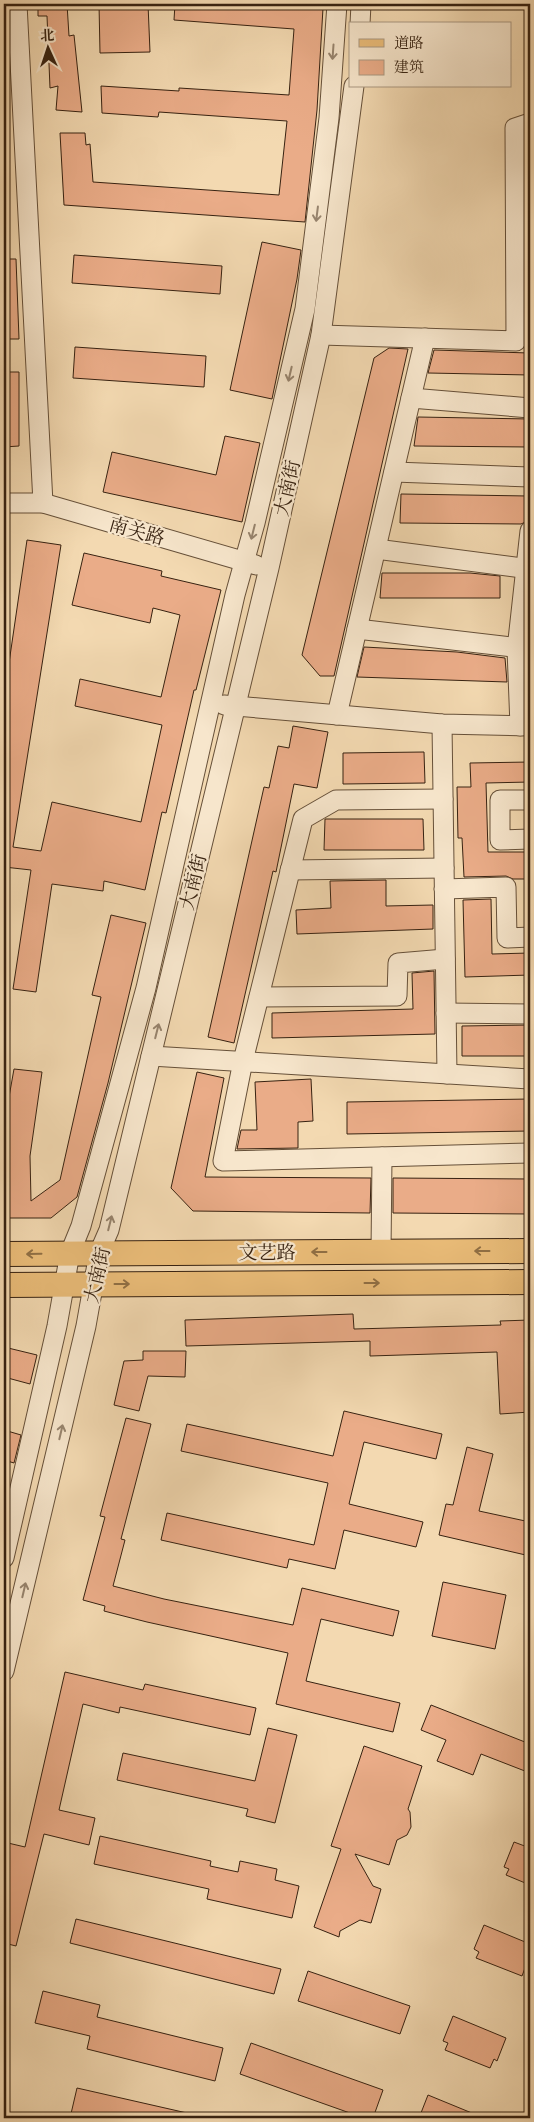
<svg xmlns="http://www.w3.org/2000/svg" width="534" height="2122" font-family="'IM FELL Great Primer','Noto Serif SC',serif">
<rect width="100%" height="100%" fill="#f3d9b1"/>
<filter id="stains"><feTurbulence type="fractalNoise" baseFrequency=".004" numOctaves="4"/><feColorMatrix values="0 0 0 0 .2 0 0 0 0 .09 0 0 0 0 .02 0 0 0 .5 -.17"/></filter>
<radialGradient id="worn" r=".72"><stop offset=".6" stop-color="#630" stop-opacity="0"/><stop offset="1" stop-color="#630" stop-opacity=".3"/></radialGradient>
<g fill="#eaac88" stroke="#372211">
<path d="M38,4H67L69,36L74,35L82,112L56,110L58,86L50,88L47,16H38Z"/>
<path d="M99,4H148L150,52L100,53Z"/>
<path d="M175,4H293L323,8L317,110L305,222L64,205L60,133H85L86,145L90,144L93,182L279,195L287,121L159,112L158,117L102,113L101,86L179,91V88L289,95L294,29L174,20Z"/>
<path d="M262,242L301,250L297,279L272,399L230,390Z"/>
<path d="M74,255L222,266L220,294L72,283Z"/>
<path d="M4,259H16L19,339H4Z"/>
<path d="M75,347L206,356L204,387L73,378Z"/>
<path d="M389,348L408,349L334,676H320L302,655L374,358Z"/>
<path d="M434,350L529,353L530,375L428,373Z"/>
<path d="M4,372H19V446L4,447Z"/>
<path d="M418,417L530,419V447L414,446Z"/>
<path d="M225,436L260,443L242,522L103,492L112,452L216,475Z"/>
<path d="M401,494L528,496L530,520L521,524L400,523Z"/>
<path d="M27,540L61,545L13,847L41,851L52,802L141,822L162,725L75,706L80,679L161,697L180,615L153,608L150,623L72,605L84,553L162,571L161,576L221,590L196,690H194L166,813L162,812L145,890L104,881L103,891L52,884L36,992L13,989L31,870L4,867V697Z"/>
<path d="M382,573H470L500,576V598H380Z"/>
<path d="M364,647L457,652L505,658L507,682L357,677Z"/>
<path d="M293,726L328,732L317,788L294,784L276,872L273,871L234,1043L208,1037L264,787L269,788L278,746L289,748Z"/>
<path d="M424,752L425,783L343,784V753Z"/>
<path d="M530,762V782L486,783L488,852H530V879H513L506,876L464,877L462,838H458L457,787H471L470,763Z"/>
<path d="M423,819L424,850H324L325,819Z"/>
<path d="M386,880V906L433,905V929L297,934L296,910L331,908L330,881Z"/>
<path d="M491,899L492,954L530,953V975L465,977L463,900Z"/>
<path d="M111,915L146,923L108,1083L77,1197L51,1218H4V1125L14,1069L42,1072L30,1156L31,1201L60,1180L101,997L92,995Z"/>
<path d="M434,971L435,1034L272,1038V1013L413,1009L412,973Z"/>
<path d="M530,1025V1056H462V1026Z"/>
<path d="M197,1072L224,1078L205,1177L371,1178L370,1213L193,1211L171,1188Z"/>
<path d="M311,1079L313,1121L298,1122V1148L237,1149L241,1130H257L255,1082Z"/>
<path d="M530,1099V1131L347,1134V1102Z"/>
<path d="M393,1178L530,1179V1214L393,1213Z"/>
<path d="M353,1314L354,1329L501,1325L500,1321L530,1320V1351H526L530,1412L500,1414L497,1352L370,1356V1341L186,1346L185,1320Z"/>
<path d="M4,1347L37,1355L30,1384L4,1377Z"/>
<path d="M143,1351H186L185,1377L148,1376L139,1411L114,1405L124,1361L143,1360Z"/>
<path d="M344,1411L442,1434L436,1459L364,1442L349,1504L423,1522L416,1547L344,1530L335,1569L289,1559L287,1568L161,1540L167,1513L314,1545L328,1483L181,1451L187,1424L333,1456Z"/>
<path d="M126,1418L151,1424L121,1539L125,1540L113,1586L164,1599L293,1625L302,1588L399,1611L393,1636L321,1619L306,1681L400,1703L393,1732L276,1704L288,1653L147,1622L104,1611L105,1606L83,1600L105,1517L100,1516Z"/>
<path d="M4,1430L21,1435L14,1463L4,1460Z"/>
<path d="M467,1447L493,1454L479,1511L530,1522V1556L439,1535L446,1504L453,1505Z"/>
<path d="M443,1582L506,1595L495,1649L432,1636Z"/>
<path d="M65,1672L143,1690L145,1684L256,1708L250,1735L120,1707L119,1713L83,1704L59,1810L95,1818L89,1845L44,1834L16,1946L4,1943V1862L8,1843L25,1847Z"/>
<path d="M431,1705L530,1744V1773L481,1754L473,1775L437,1761L446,1740L421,1730Z"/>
<path d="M268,1728L297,1735L275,1823L246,1816L248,1809L117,1780L123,1753L255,1781Z"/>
<path d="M364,1746L422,1766L408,1809L410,1812L411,1827L407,1835L397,1840L389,1865L355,1854L373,1886L381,1889L371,1923L360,1920L340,1931L339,1937L314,1927L341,1849L331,1846Z"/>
<path d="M100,1836L211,1861L210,1866L238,1872L240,1861L277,1869L275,1880L299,1886L292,1918L207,1899L209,1889L94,1864Z"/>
<path d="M514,1842L530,1848V1885L506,1875L509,1869L504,1867Z"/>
<path d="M76,1919L281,1969L274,1994L70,1943Z"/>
<path d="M484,1925L530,1944V1970L525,1968L522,1976L476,1958L479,1952L474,1949Z"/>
<path d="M308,1971L410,2006L400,2034L298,2001Z"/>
<path d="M43,1991L100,2005L97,2017L223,2048L215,2081L87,2049L90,2036L35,2023Z"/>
<path d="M453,2016L506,2038L497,2061L494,2059L490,2068L445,2050L448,2043L443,2041Z"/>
<path d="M251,2043L383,2090L373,2118H364L240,2074Z"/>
<path d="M77,2088L187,2113L186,2118H70Z"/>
<path d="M428,2095L484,2118H419Z"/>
</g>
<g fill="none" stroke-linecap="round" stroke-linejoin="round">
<defs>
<g id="minor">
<path d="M17,4L43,503"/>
<path d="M360,24L361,4"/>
<path d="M321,335L516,341L515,128L530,123"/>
<path d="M411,398L530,408"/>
<path d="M394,472L530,477"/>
<path d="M4,503H43L256,565"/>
<path d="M376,549L530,569"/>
<path d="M357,629L529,649"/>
<path d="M224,705L442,724L530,726"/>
<path d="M337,715L425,338"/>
<path d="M442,724L447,1074"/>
<path d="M520,726L517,649L530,531"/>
<path d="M443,799L336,800L303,819L243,1061L223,1161L530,1153"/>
<path d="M530,800H500V840L530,839"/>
<path d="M290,870L444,868"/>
<path d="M444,889L506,887L507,938L530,937"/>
<path d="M259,997L397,996L398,963L445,959"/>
<path d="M446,1013L530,1014"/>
<path d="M151,1056L530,1079"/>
<path d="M381,1252L382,1157"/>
<path d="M4,1558L57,1326L70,1253L81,1226L146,988L235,595L255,523L305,309L329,118L337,4"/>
<path d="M4,1671L86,1326L99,1253L109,1230L269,568L321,335L354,86"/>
</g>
<g id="major">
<path d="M4,1254L530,1251"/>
<path d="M4,1285L530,1282"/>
</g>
</defs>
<use href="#minor" stroke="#665039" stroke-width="21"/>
<use href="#major" stroke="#372211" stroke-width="26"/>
<use href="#minor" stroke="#f7e6cc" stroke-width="19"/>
<use href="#major" stroke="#eabc78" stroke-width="24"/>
</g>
<defs><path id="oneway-shaft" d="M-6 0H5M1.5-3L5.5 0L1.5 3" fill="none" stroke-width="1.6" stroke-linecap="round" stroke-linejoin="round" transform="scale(1.25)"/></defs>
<g stroke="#97846e">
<use href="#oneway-shaft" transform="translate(333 52) rotate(94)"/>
<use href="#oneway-shaft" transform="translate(317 214) rotate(97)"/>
<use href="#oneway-shaft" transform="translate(290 374) rotate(103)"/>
<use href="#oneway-shaft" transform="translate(253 532) rotate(104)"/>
<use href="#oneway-shaft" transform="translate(157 1031) rotate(-76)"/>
<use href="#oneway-shaft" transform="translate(110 1223) rotate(-76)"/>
<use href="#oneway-shaft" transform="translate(61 1432) rotate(-77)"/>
<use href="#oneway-shaft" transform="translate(24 1590) rotate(-77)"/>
</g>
<g stroke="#906f44">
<use href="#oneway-shaft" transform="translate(482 1251) rotate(180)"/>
<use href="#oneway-shaft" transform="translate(319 1252) rotate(180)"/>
<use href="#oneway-shaft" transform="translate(34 1254) rotate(179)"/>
<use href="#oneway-shaft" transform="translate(372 1283)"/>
<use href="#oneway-shaft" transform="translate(122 1284)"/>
</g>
<g text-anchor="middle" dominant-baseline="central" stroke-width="4.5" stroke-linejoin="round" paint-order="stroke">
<g font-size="19" fill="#372211" stroke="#f7e6cc">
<text transform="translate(287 488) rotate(-77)">大南街</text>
<text transform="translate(137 531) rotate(16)">南关路</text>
<text transform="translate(193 882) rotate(-76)">大南街</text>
<text x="267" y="1252">文艺路</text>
<text transform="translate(97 1275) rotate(-77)">大南街</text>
</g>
</g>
<rect width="534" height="2122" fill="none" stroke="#f3d9b1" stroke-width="20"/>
<rect x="5" y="5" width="524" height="2112" fill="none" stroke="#372211" stroke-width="2.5"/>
<rect x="10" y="10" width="514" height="2102" fill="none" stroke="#372211"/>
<rect x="349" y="22" width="162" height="65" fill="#f7e6cc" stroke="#aa9881"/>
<rect x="359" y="39" width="25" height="8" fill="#eabc78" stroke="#aa9881"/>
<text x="394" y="48" font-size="15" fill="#372211">道路</text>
<rect x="359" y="60" width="25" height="15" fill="#eaac88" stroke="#aa9881"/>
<text x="394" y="72" font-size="15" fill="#372211">建筑</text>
<g transform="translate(48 48) rotate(357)" stroke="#f7e6cc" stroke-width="4" paint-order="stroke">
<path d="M0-4L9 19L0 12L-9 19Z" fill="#372211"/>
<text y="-8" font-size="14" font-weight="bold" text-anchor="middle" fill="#372211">北</text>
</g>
<rect width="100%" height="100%" filter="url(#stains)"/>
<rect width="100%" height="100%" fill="url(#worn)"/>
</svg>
